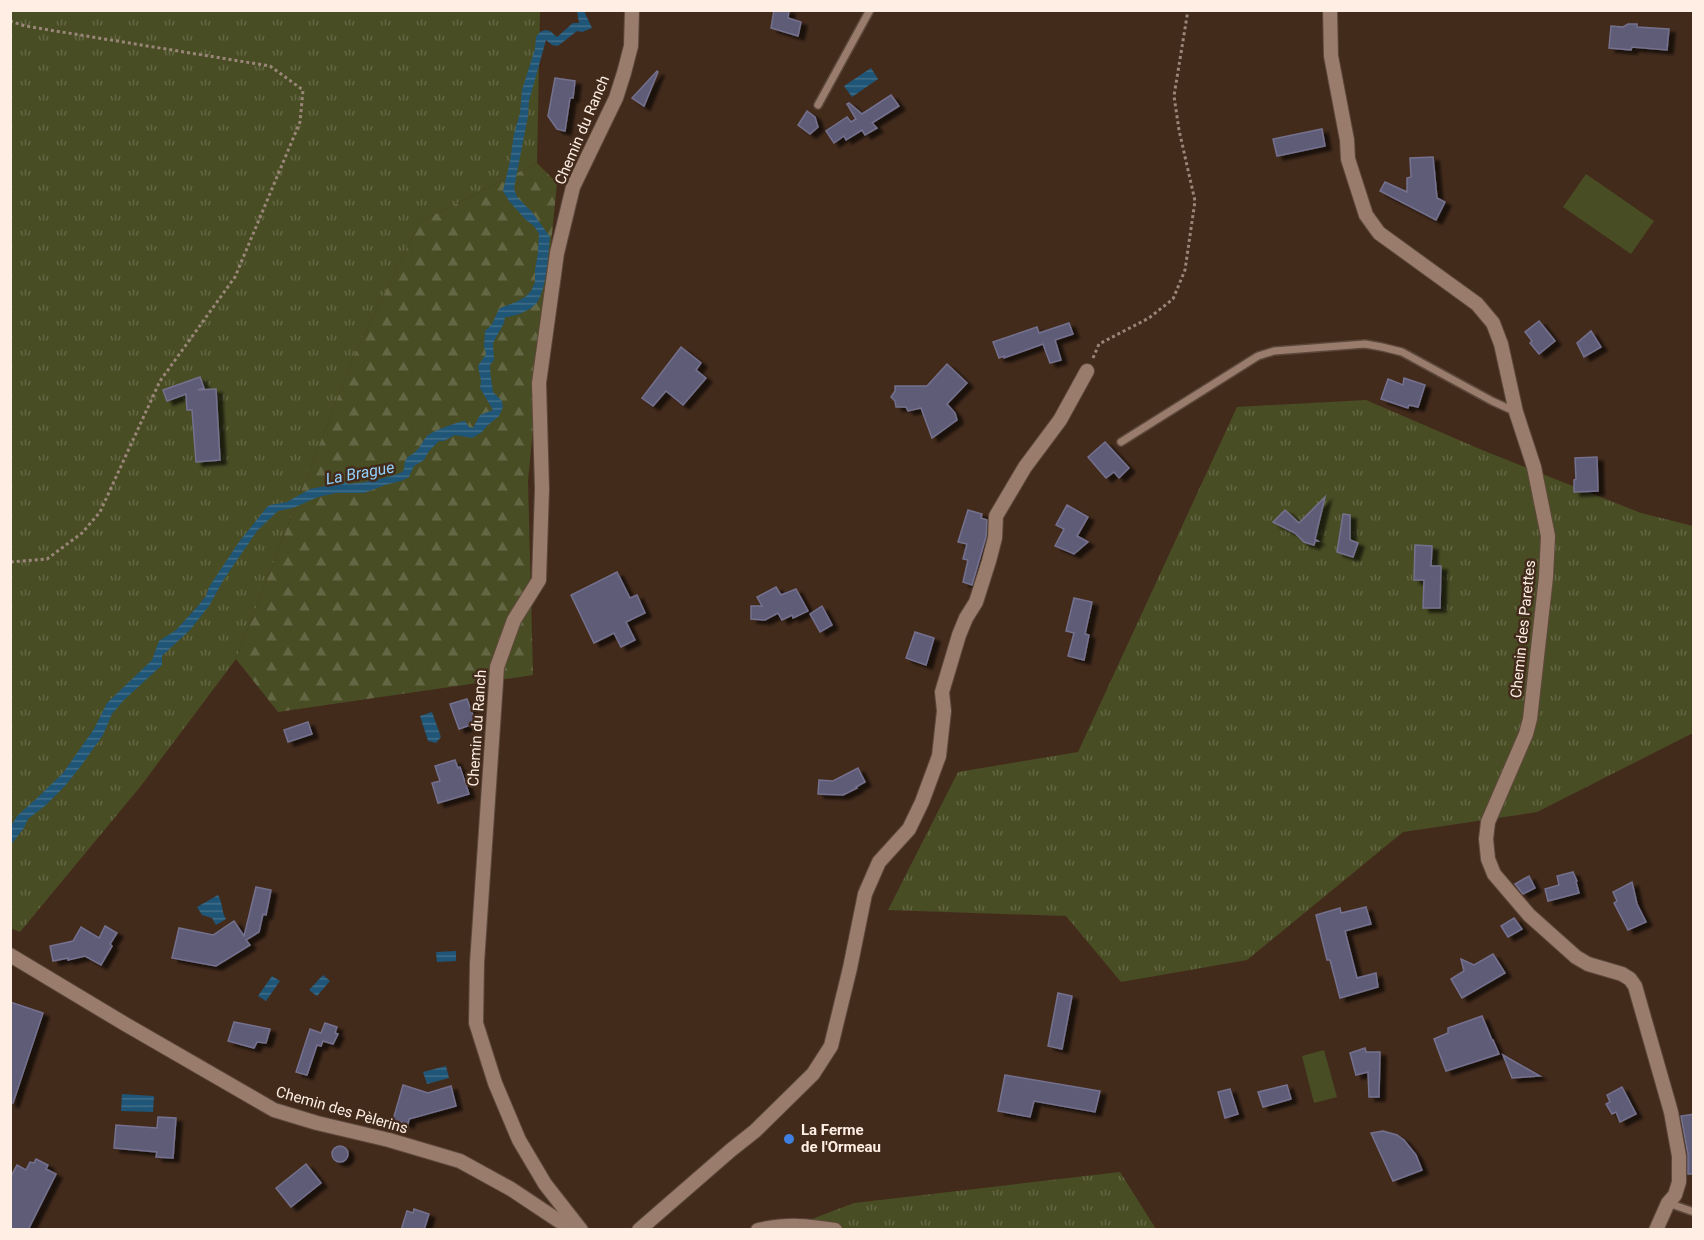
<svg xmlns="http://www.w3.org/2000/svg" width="1704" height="1240" font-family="Roboto,sans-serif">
<defs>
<pattern id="grass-tufts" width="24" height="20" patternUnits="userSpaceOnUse" patternTransform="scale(1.5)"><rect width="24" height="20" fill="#494d24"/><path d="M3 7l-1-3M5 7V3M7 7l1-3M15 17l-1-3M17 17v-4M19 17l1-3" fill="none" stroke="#646744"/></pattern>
<pattern id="forest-firs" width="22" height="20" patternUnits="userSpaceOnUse" patternTransform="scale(1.5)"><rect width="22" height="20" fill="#494d24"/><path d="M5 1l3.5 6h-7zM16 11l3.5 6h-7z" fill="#646744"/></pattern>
<pattern id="water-rules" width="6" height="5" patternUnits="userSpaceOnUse" patternTransform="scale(1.5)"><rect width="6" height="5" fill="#1f5576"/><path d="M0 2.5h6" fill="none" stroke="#416e89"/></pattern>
<filter id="shadow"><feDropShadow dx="6" dy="4" stdDeviation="1.5" flood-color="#0009"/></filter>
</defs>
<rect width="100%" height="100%" fill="#432b1c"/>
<g fill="url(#grass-tufts)">
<path d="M10,11H540L537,163L420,222L355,353L236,659L140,787L20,932L10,928Z"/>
<path d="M1366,400L1482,450L1641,513L1693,526V733L1537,812L1403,832L1247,960L1121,982L1066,916L888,910L958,772L1078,752L1237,407Z"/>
<path d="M1120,1172L1156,1229L783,1230L854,1203Z"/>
</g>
<path fill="url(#forest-firs)" d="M537,163L557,183L528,481L533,675L278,712L236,659L355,353L420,222Z"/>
<g fill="#494d24">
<path d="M1586,174L1654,221L1631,254L1563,207Z"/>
<path d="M1324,1050L1337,1097L1314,1103L1302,1056Z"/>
</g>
<g fill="url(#water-rules)">
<path d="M577,11H584L592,28L582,32L577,31L558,46L552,45L546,40L529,101L528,116L514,188L517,197L532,212L550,237C548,256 547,285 538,301C533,310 514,317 505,317L504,323L493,343L494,360L490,365C490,373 492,384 493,392L502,401L503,407L499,416L487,426L482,432L472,438L455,435L444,441H439L429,451L424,460L414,466L409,477L401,481L385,485L364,493H336L318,497L293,508L278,511L257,531L224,579L209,606L190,630L165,653L162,656V665L123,701L112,714L103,735L81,766L65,786L46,805L28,819L24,828L11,845V826L17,816L36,799L63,773L94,729L107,703L152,660L159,641L176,630L198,606L206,596L209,587L239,542L267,507L270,505L287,502L310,489L331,485L340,480L349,484L357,483C363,483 399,475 402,472C406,468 403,464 406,460C408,455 413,455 416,451C421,447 423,440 427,436C430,432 460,421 465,421L469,427L473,428L480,415L493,410L480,388L481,381L478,366L486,354L484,346L485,331L492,324L498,311L500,308L516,302L525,297L531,291L535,282V270L538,252L539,234L534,226L526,220L509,201L503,191L510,161L514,134L520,113L522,90L535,49L536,37L540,32L545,30L550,31L557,37L573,23H579Z"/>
<path d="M871,68L878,79L852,97L844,86Z"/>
<path d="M432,712L441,737L436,743L428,741L420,716Z"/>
<path d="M218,895C223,903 221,911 226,919L216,925L212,918L202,915L197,907Z"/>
<path d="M456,951V961L437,962L436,952Z"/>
<path d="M323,975L330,981L317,996L309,990Z"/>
<path d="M272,976L280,981L266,1001L258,996Z"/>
<path d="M446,1066L449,1078L427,1084L423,1072Z"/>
<path d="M122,1094L154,1096L153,1112L121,1111Z"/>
</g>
<g fill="#5f5c78" stroke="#74718e" stroke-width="1.5" filter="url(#shadow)">
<path d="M774,10H789L788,18L801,22L798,36L771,28Z"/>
<path d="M1628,24H1637V27L1669,29L1667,50L1632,47L1631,50L1609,48L1611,26L1623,27Z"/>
<path d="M657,71L658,72L644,106L632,98Z"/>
<path d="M555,78L575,81L573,98H570L565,131L557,129L548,116Z"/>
<path d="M891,95L899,106L872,123L877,128L865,135L862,130L846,140L844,136L834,143L826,131L847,117L851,122L856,119L847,104L849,103L862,114Z"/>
<path d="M807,111L815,117L818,127L810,134L798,125Z"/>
<path d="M1322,129L1325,146L1277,156L1273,139Z"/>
<path d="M1433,157L1437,198L1445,202L1436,220L1380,191L1385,182L1407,192V178L1411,177L1410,158Z"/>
<path d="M1539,321L1555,341L1539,354L1530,343L1532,341L1525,332Z"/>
<path d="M1069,323L1073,334L1055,340L1061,360L1050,363L1043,344L1004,358V356L999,358L993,342L1037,327L1039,333Z"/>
<path d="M1591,331L1601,347L1584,357L1577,343Z"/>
<path d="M681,347L701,363L696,370L706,378L683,405L666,391L653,406L642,398Z"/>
<path d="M947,364L967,383L947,404L955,413L957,420L932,438L921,408L908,411L906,407H896L895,401L891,397L895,391V386H927Z"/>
<path d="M200,377L204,388L198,390L216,389L220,460L196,462L192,410H187L186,394L167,401L163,390Z"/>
<path d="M1404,378L1425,385L1418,407L1409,405L1408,408L1381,399L1388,379L1403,385Z"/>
<path d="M1105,442L1129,468L1119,478L1114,472L1106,478L1088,457Z"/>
<path d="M1597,457L1598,491L1574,492V480L1576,479L1575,458Z"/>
<path d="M1325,497L1315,539L1318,541H1315L1314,545L1304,542L1295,533L1273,522L1285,510L1299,523Z"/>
<path d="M1067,505L1088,517L1077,536L1088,542L1074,554L1055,546L1064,529L1056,525Z"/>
<path d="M968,510L982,514L981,518L987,520L986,537L972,585L963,582L968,560L963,559L967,544L958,542Z"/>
<path d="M1343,514L1350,515V540L1358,543L1353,557L1337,552Z"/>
<path d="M1415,545L1432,546L1431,566H1441L1440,608H1423L1424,580H1414Z"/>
<path d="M617,572L630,598L637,595L645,613L626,622L635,640L621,647L614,633L594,643L571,595Z"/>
<path d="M776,587L781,595L796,589L808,611L793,618L792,615L782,620L778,613L765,620L751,619V606H762L757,597Z"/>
<path d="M1074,598L1092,602L1085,634L1089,635L1084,660L1068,656L1074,633L1066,631Z"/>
<path d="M822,606L832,625L820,632L810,614Z"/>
<path d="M915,632L934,638L926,665L906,658Z"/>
<path d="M467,699L476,723L459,729L450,704Z"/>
<path d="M308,722L312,734L288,742L284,730Z"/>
<path d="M455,760L458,768L460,767L469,794L438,803L432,783L440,781L435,766Z"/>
<path d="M858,768L865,782L856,787L857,788L843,795L818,794L819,780L833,781Z"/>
<path d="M1573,872L1577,881L1576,882L1579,893L1548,901L1545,889L1559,885L1557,876Z"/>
<path d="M1529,876L1535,888L1523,894L1515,884Z"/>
<path d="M1632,882L1637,904L1646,922L1628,930L1614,903L1617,901L1613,892Z"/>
<path d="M256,887L271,890L266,915L263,914L259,932L246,940L250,945L216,966L172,958L179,928L213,935L234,921L244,936Z"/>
<path d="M1366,907L1371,924L1345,931L1357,978L1376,973L1378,987L1340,998L1330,960H1327L1316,915L1340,908L1341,913Z"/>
<path d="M1514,918L1522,929L1508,937L1501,926Z"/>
<path d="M105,926L117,933L110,944L112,946L101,965L85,956L68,960V958L53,961L50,946L73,941L81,927L99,938Z"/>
<path d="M1493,954L1505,973L1462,998L1451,979L1464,971L1461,959L1474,965Z"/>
<path d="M1058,993L1072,996L1062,1049L1048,1046Z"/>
<path d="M10,1002L43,1013L13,1103H10Z"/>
<path d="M1482,1016L1492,1040H1493L1499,1054L1446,1071L1434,1039L1448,1033V1028Z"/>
<path d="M234,1022L270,1029L266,1043L257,1042L254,1048L228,1041Z"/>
<path d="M325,1023L337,1027L335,1033L338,1034L333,1044L323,1041L321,1046L317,1045L307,1075L296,1072L310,1029L321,1033Z"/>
<path d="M1365,1048L1366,1052H1380L1379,1097H1369L1368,1072L1356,1075L1350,1053Z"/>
<path d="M1503,1055L1540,1076L1512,1078Z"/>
<path d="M1005,1075L1100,1091L1095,1112L1034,1101L1030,1117L998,1111Z"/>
<path d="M403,1085L428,1093L451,1086L456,1106L409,1119L408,1124L393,1120Z"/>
<path d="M1287,1085L1291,1099L1263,1107L1258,1092Z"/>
<path d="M1622,1087L1636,1114L1620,1122L1616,1112L1612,1114L1606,1104L1610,1102L1607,1095Z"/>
<path d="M1230,1089L1238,1114L1225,1118L1218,1092Z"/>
<path d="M1694,1114V1174H1688V1154L1681,1116Z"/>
<path d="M158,1117L176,1118L173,1158L156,1157L157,1152L114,1148L116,1125L157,1128Z"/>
<path d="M1383,1131L1397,1135L1404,1140L1416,1155L1422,1170L1393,1181L1371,1133Z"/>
<circle cx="340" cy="1154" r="8"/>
<path d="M36,1159L48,1165L46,1169L56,1174L28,1230H10V1178L17,1165L26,1170L30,1162L34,1163Z"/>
<path d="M306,1164L321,1183L291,1207L276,1188Z"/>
<path d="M414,1209L429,1214L424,1230H401L407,1211L413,1213Z"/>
</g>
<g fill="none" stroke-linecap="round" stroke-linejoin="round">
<defs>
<g id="service">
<path d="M818,105L870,10"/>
<path d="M1121,442L1258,356L1274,351L1365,344L1382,347L1402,352L1492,401L1516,412"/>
<path d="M1668,1203L1694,1212"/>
</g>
<g id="minor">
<path d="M1330,10L1331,56L1347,140L1348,159L1366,215L1379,233L1477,304L1493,323L1501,344L1516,412L1534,467L1548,536L1546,577L1530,719L1526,734L1488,822L1486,839L1488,859L1494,874L1529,915L1576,957L1588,964L1622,974L1630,979L1635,986L1671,1112L1679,1156V1182L1675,1195L1668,1203L1656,1230"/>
<path d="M10,955L125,1024L274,1110L317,1123L389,1140L460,1161L511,1189L559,1221L578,1228"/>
<path d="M581,1230L545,1184L519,1140L495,1083L476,1023L477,963L497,667L514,620L539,580L542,489L539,383L557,253L573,187L616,98L624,73L631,46L632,10"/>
<path d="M639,1230L731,1150L755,1131L813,1074L831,1046L850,968L865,894L879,862L909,829L922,802L939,756L944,711L942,692L959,635L966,618L976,602L989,561L995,538L996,516L1025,467L1060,420L1087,371"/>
<path d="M758,1230C788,1224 806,1225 835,1230"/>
</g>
</defs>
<use href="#service" stroke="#5c483b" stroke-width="10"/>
<use href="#minor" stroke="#5c483b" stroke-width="16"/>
<g stroke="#9a8679" stroke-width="3" stroke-dasharray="3 3" stroke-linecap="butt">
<path d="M10,21L25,26L270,66L303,90L300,122L235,277L160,381L100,512L82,533L47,559L10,562"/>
<path d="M1093,358L1099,344L1149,318L1173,299L1185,270L1195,201L1179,130L1174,96L1188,10"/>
</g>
<use href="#service" stroke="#997c6b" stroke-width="7"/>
<use href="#minor" stroke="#997c6b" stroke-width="14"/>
</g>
<circle fill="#3f7fe0" stroke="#432b1c" stroke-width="2" cx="789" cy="1139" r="6"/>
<g text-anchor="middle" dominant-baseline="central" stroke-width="5" stroke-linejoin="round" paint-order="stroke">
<g font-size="15" fill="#feeee4" stroke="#432b1c">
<text transform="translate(582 130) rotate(-67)">Chemin du Ranch</text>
<text transform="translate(1523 629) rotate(-84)">Chemin des Parettes</text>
<text transform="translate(477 728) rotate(-86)">Chemin du Ranch</text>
<text transform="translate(342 1110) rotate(16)">Chemin des Pèlerins</text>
</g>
<g font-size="15" font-weight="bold" fill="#feeee4" stroke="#432b1c" text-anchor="start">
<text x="801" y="1130">La Ferme<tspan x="801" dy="17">de l'Ormeau</tspan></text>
</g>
<g font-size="16" font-style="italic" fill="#93d0fb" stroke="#432b1c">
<text transform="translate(360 473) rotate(-10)">La Brague</text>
</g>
</g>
<rect width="1704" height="1240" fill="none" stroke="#feeee4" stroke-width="24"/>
</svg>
